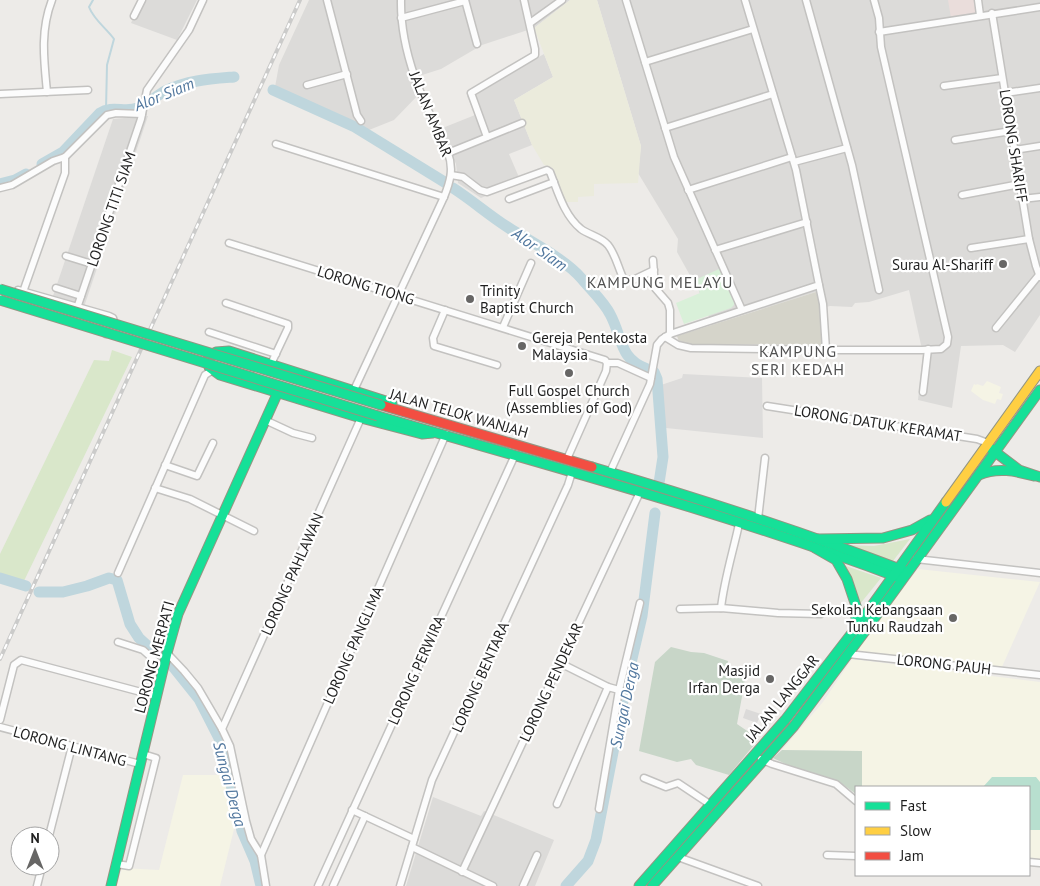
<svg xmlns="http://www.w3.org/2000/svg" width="1040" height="886" font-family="'PT Sans',sans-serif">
<rect width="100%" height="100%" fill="#edebe8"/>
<g fill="#dcdbd9">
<path d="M142,0H197L177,40L131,23Z"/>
<path d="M309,0H570L534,28L482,45L441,69L419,76L423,90L394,120L369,130L334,112L275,87L279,65Z"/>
<path d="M597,0H1040V315L1015,352L1003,345L961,346L952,408L918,400L923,354L909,290L869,302L855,303L852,307L830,306L821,308L816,292L712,325L695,281L692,279L677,252L678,239L638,173L641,146Z"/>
<path d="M544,54L553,77L514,100L532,145L509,154L521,182L481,198L458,183L456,164L440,129L475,115L467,96Z"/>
<path d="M148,116L84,307L53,296L113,119Z"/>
<path d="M433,797L481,816L484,811L554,840L535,886H406Z"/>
</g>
<path fill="#eadddb" d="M948,0H981L984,18L952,24Z"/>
<g fill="#f5f4e5">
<path d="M987,381L1001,387L999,393L1003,394L1001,400L997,399L995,404L983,400L971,391L974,384L976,385L977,384L983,386Z"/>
<path d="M918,569L1040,582L1001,669L854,653Z"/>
<path d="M852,659L1040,682V861H1029V787H862V751L782,750L823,702Z"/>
<path d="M183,775H227L237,817L220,886H117L122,868L159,870Z"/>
</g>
<path fill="#dbdad9" d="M746,709L761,714L757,723L743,718Z"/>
<path fill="#d5d4ca" d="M816,292L820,304L822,345L683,344L679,342L677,336Z"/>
<path fill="#ebebdc" d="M570,0H597L641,146L638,183L594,184V196L578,197V202H565L553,168L544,165L532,145L514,100L553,77L534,28Z"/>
<g fill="#d9e7ca">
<path d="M112,350L132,357L23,583L0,577V554L94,360L109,361Z"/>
<path d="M910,539L893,561L840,545L874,546Z"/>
<path d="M843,565L881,578L860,604L852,583Z"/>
</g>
<g fill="#c8d6c8">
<path d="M671,647L691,652L704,653L728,661V670L745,680L737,724L759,739L729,775L696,765L691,759L677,762L639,751L655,662Z"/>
<path d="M782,750L862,751V787H856V794L841,783L792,767L773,758Z"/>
</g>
<path fill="#d9f0d9" d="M719,269L734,301V305L731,308L684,324L676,303L700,293L695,280Z"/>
<path fill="#b8dfcf" d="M992,777H1036L1040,782V830H1029V787H983Z"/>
<path fill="#dddcdb" d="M683,374L762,378L763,438L666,428L662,423L661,385L682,378Z"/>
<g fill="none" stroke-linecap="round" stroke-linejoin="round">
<path stroke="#bfd6dd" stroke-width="2" d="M93,0L89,7C94,20 106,28 114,39L107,65L106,109"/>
<g stroke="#bfd6dd" stroke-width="11">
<path d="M273,90L355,127L446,183"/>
<path d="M42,164L63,152L100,113C112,105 125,113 138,108C148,104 156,96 165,91C189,80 209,79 234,77"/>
<path d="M0,184L15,180L26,174"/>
<path d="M453,188C473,201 490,216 509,228C531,242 565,259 582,279C591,290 604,302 610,314C623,338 619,359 647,369"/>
<path d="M654,372L657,379L663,457L659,483"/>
<path d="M0,578L26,586"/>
<path d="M39,592H63L87,586L109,578L117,580L130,624L139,638L162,659"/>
<path d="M171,664L199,699L221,742L242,831L255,861L261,886"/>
<path d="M566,886L588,861L596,840L627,680L642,616L655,513"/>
</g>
<defs>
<g id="street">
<path d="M327,0L357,115L361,121"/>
<path d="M465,0L477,44"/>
<path d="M626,0L674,157L742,310"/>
<path d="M806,0L852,165L879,290"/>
<path d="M978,0L980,15"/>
<path d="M992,13L1029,239L1036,266L1040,277"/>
<path d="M134,16L142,0"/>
<path d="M401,18L465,1"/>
<path d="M530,23L562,0"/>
<path d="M879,32L1040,7"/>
<path d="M645,62L753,29"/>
<path d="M307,85L347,74"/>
<path d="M944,86L1002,78"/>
<path d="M47,92C44,60 40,31 52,0"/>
<path d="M1005,93L1040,88"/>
<path d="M0,94L88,90"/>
<path d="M665,128L773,94"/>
<path d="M487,137L471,93L535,55V49L524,0"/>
<path d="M955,140L1011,131"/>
<path d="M276,144L444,197"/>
<path d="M1014,150L1040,146"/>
<path d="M448,153L522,123"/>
<path d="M794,162L847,148"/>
<path d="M451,175L463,177L480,190L487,192L547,170L550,172C558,192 564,215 581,229C589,235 601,237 608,245C616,255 618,268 624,280H633L654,270"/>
<path d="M0,188L12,185L53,161L65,157L107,115L116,113L142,114"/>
<path d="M688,190L792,157"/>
<path d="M962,195L1020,184"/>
<path d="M509,199L554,182"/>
<path d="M1022,199L1040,197"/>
<path d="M229,243L605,360L607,363L606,371L567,459"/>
<path d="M971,248L1029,239"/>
<path d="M715,250L807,222"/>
<path d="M66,256L92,264"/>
<path d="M653,260L655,288L668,303L670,310V334"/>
<path d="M819,285L823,304L826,350"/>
<path d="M56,288L81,296"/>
<path d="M18,290L109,316L113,318L115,325L113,331L106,334"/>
<path d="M23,292L65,173V157"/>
<path d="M226,303L288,324V328L271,364"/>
<path d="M77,308L141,119L147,90L189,30L203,0"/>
<path d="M445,310L433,338L434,346L497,365"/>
<path d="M503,327L531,263"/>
<path d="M996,328L1039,275"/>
<path d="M209,332L276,354"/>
<path d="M665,337L678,345L691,348L826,350H922L941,349L947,344L948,337L881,47L879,18L874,0"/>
<path d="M607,363H618L651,378"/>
<path d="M354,390L444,197C450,182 454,169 448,153C425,105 400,55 401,0"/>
<path d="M923,392L928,349"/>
<path d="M767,406L977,439L988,443"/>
<path d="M265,420L293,433L312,438"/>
<path d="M165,465L197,476L213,443"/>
<path d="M610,472L650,384L657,345L662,339L670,334L819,285L796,170L745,0"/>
<path d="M155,488L190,499L254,531"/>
<path d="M758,519L765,458"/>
<path d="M916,559L1040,573"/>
<path d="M118,573L205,375L211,371"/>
<path d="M721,608C724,580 733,552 739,524"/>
<path d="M680,609L721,608L778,613L821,614"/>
<path d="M118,642L143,650L163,668"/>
<path d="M167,653L184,671L198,688L222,729L230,746L246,821L251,839L261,855L266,886"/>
<path d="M848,654L1040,675"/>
<path d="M560,663L608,687L619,690"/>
<path d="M0,720L14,665L21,660L156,696"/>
<path d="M0,727L140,764"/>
<path d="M222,729L361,418"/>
<path d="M761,759L772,764L836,784L856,801"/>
<path d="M644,778L666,787L678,783L711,805"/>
<path d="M557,804L608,687"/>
<path d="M599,809L619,690L640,603"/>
<path d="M352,810L414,839"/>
<path d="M49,836L72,746"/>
<path d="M412,847L493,886"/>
<path d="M261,855L446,434"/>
<path d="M827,855L856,856"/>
<path d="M678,857L758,886"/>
<path d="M1029,862L1040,863"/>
<path d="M117,864L129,866L156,758L143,754"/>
<path d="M462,872L640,492"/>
<path d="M37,886L42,866"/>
<path d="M318,886L515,455"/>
<path d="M333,886L365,816"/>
<path d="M400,886L432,780L568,485L572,472"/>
<path d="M523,886L537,855"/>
</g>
<g id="fast">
<path d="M392,403L229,351L216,352L208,359L209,367L220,375L361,418L422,434L433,433"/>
<path d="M378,416C553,467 730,514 900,578"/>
<path d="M990,448L1019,470L1040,477"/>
<path d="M592,467C698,498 803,532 905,571"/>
<path d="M979,475C997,467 1016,471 1034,476"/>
<path d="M818,539L883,538L912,530L930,520"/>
<path d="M815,548L836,560L847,579L857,609L855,626"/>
<path d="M111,886L167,653L178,614L278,392"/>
<path d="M639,886L785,720L855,629L946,502"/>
<path d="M652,886L794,726L863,634L1040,390"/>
</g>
<path id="slow" d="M946,502L1040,371"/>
<path id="jam" d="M381,405L592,467"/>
</defs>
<use href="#street" stroke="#c3c2c0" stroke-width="9"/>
<use href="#fast" stroke="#939582" stroke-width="11"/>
<use href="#slow" stroke="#939582" stroke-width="11"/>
<use href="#jam" stroke="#939582" stroke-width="11"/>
<use href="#street" stroke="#fcfcfc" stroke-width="6"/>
<use href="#fast" stroke="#16e098" stroke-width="9"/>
<use href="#slow" stroke="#ffcf43" stroke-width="9"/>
<use href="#jam" stroke="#f24e42" stroke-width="9"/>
<defs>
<path id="rail" d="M0,659L300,0"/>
</defs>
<use href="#rail" stroke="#cbcbca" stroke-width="4"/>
<use href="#rail" stroke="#fff" stroke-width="2" stroke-dasharray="5.5" stroke-linecap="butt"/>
<defs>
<g id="fast-bridge">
<path d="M0,289L381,405"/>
<path d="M0,300L378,416"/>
</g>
</defs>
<use href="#fast-bridge" stroke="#939582" stroke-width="11" stroke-linecap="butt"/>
<use href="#fast-bridge" stroke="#16e098" stroke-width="9"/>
</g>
<g fill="#676665" stroke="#fff" stroke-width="2">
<circle cx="1003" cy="264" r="5"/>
<circle cx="470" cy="299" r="5"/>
<circle cx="522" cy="346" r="5"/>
<circle cx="569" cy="373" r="5"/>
<circle cx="953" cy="618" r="5"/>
<circle cx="770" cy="679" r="5"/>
</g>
<g text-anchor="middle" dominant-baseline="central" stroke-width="4.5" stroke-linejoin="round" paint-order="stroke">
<g font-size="15" fill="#1f1f1f" stroke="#fff">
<text transform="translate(431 114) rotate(68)">JALAN AMBAR</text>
<text transform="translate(1014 146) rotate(81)">LORONG SHARIFF</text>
<text transform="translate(111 209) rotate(-71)">LORONG TITI SIAM</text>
<text transform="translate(366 285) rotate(17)">LORONG TIONG</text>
<text transform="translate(459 413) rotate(16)">JALAN TELOK WANJAH</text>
<text transform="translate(878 423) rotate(9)">LORONG DATUK KERAMAT</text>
<text transform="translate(292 574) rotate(-66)">LORONG PAHLAWAN</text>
<text transform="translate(353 645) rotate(-66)">LORONG PANGLIMA</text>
<text transform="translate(154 657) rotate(-75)">LORONG MERPATI</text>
<text transform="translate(944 664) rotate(6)">LORONG PAUH</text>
<text transform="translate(416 670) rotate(-66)">LORONG PERWIRA</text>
<text transform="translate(480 677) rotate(-66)">LORONG BENTARA</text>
<text transform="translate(551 682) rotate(-65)">LORONG PENDEKAR</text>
<text transform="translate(782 698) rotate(-51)">JALAN LANGGAR</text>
<text transform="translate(70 746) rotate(15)">LORONG LINTANG</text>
</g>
<g font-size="15" fill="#1f1f1f" stroke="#fff" text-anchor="end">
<text x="993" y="264">Surau Al-Shariff</text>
<text x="480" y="290" text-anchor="start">Trinity<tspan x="480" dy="17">Baptist Church</tspan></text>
<text x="532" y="337" text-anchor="start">Gereja Pentekosta<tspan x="532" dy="17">Malaysia</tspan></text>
<text x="569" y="390" text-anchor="middle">Full Gospel Church<tspan x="569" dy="17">(Assemblies of God)</tspan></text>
<text x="943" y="609">Sekolah Kebangsaan<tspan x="943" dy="17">Tunku Raudzah</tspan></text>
<text x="760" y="670">Masjid<tspan x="760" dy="17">Irfan Derga</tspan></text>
</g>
<g font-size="16" font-style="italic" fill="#51779e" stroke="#fff">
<text transform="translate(164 94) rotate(-22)">Alor Siam</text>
<text transform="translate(540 249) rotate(35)">Alor Siam</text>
<text transform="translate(624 705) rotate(-78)">Sungai Derga</text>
<text transform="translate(230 784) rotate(75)">Sungai Derga</text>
</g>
<g font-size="16" letter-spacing="1" fill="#525252" stroke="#fff">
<text x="660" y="282">KAMPUNG MELAYU</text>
<text x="798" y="351">KAMPUNG<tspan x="798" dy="18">SERI KEDAH</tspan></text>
</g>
</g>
<rect x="855" y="786" width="175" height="90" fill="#ffffff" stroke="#a5a5a5"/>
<rect x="865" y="802" width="25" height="8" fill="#16e098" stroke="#a5a5a5"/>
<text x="900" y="811" font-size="15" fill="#1f1f1f">Fast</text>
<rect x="865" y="827" width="25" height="8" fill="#ffcf43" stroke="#a5a5a5"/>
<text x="900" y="836" font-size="15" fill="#1f1f1f">Slow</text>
<rect x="865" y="852" width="25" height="8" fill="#f24e42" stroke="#a5a5a5"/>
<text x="900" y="861" font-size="15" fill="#1f1f1f">Jam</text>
<g transform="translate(35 851)"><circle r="24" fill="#ffffff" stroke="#a5a5a5"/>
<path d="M0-4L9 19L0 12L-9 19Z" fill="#676665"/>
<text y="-8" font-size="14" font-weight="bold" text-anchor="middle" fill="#1f1f1f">N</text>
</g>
</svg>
